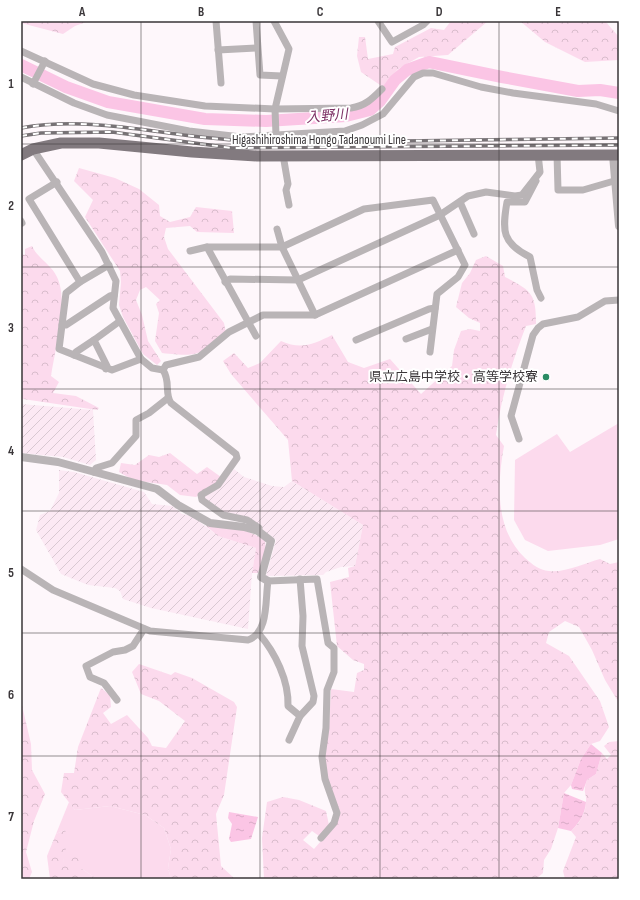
<svg xmlns="http://www.w3.org/2000/svg" width="640" height="900" font-family="'Sofia Sans Condensed','Noto Sans JP',sans-serif">
<defs>
<pattern id="industrial-furrows" width="10" height="10" patternUnits="userSpaceOnUse"><rect width="10" height="10" fill="#fce9f4"/><path d="M-1 1l2-2M0 10L10 0M9 11l2-2" fill="none" stroke="#d9c8d2"/></pattern>
<pattern id="forest-crowns" width="20" height="18" patternUnits="userSpaceOnUse"><rect width="20" height="18" fill="#fcdaed"/><path d="M2 6a3 3 0 1 1 6 0M12 15a3 3 0 1 1 6 0" fill="none" stroke="#d9bccc"/></pattern>
<pattern id="water-ripples" width="26" height="14" patternUnits="userSpaceOnUse"><rect width="26" height="14" fill="#fbc5e5"/><path d="M2 4q2-2 4 0t4 0M15 11q2-2 4 0t4 0" fill="none" stroke="#d8aac5"/></pattern>
</defs>
<rect width="100%" height="100%" fill="#fef7fb"/>
<g fill="url(#industrial-furrows)">
<path d="M21,404L93,410L96,460L90,465L63,457L21,453Z"/>
<path d="M234,469L244,477L272,486L284,487L292,481L363,525L355,566L341,567L326,572L323,575L266,576L276,540L248,518L227,514L205,500V495L218,489Z"/>
<path d="M59,470L74,472L144,492L152,504L172,506L182,514L192,516L218,536L256,548L252,573L248,629L151,608L123,599L120,591L115,588L88,585L61,574L36,530L40,515L50,511L59,493Z"/>
</g>
<g fill="#fcdaed">
<path d="M619,423V539L600,545L548,551L525,540L514,520L515,460L557,434L570,452Z"/>
<path d="M69,802L75,810L110,806L145,815L164,828L171,849L168,868L171,879H97L82,869L63,863L65,830L56,834Z"/>
</g>
<g fill="url(#forest-crowns)">
<path d="M21,21H89L75,26L63,34L21,23Z"/>
<path d="M451,21H488L448,55L419,57L398,69L383,87L361,72L357,56L359,37H365L368,59L393,54L395,47L431,28L444,30Z"/>
<path d="M520,21H605L619,37V60L585,62L545,42Z"/>
<path d="M79,168L115,178L139,189L159,205L160,216L170,222L190,217L196,207L232,211L234,233L197,232L190,226L166,228L164,237L168,249L224,323L226,333C198,356 199,357 162,353L155,341L159,313L156,304L160,300L146,287L140,290L136,300L142,315L148,341L161,361L157,365L143,354L123,317L119,305L121,282L120,271L85,217L93,200L74,181Z"/>
<path d="M32,246C38,259 51,264 57,277C69,302 55,348 51,376L59,382L53,393L76,396L99,408L97,410L23,399L21,397V254L25,255V249Z"/>
<path d="M486,256L503,266L505,277C532,291 536,294 536,324L526,326C512,362 501,398 496,435L504,446C497,484 495,530 525,558C533,565 539,570 549,571C565,573 585,563 600,559L610,564L619,562V559V703L605,680L592,650L579,627L565,621L549,632L546,643L569,656L600,701L609,727L600,741L591,744L581,759L571,785L564,793L558,828L551,849L544,860L543,873L536,879H264L262,838L267,802L283,797L299,800L326,811L329,825L319,836L312,831L303,840L314,849L336,824L324,760L329,726L331,689L354,692L357,673L364,670V664L353,660L337,646L330,582L349,577L348,568L355,566L363,525L292,481L288,440L231,374L223,361L234,353L248,368L260,363L281,341C301,350 314,344 332,335L348,362L364,368L390,359L421,394L452,366L454,350L461,331L470,329L480,331V323L469,318L456,307L462,283L470,273L476,260Z"/>
<path d="M170,453L197,474L207,467L221,477L216,484L196,497L180,495L167,485L133,480L119,472L121,463L135,465L149,455L159,457Z"/>
<path d="M208,524C228,527 248,528 265,541L266,551L258,573H252L256,548L218,536L206,526Z"/>
<path d="M139,664L171,675L175,672L192,678L234,702L237,707L224,795L216,814L221,866L235,879H171L168,868L171,849L164,828L145,815L110,806L75,810L61,792L64,773H74L78,747L101,688L110,695L111,707L103,713L111,724L127,715L148,738L152,746L166,748L185,721L159,701L141,694L132,672Z"/>
<path d="M21,701L31,744L32,770L45,794L34,821L26,852L32,872L29,879H21Z"/>
<path d="M619,741V879H565L563,871L576,837L571,831C579,824 586,813 586,802C587,792 582,794 587,780L596,774L602,753L607,759L611,755L604,746L609,742Z"/>
<path d="M65,830L68,838L63,863L77,854L82,869L97,879H50L47,856L56,834Z"/>
</g>
<g fill="url(#water-ripples)">
<path d="M591,744L602,753L596,774L587,780L583,791L572,789L571,785L581,759Z"/>
<path d="M564,793L586,802C585,814 580,822 571,831L558,828Z"/>
<path d="M229,812L258,817L251,839L231,842L229,839L232,824L228,818Z"/>
</g>
<g fill="none" stroke-linecap="round" stroke-linejoin="round">
<path stroke="#fbc5e5" stroke-width="12" d="M21,65L66,87L108,102L205,119L266,121L346,116L370,110L380,101L395,80L407,70L429,62L502,77L578,91L600,90L619,93"/>
<g stroke="#b9b4b6" stroke-width="7">
<path d="M216,21L221,83"/>
<path d="M256,21L260,75L282,76"/>
<path d="M274,21L289,49L275,109L276,135"/>
<path d="M378,21L392,42L423,25L427,21"/>
<path d="M218,50L257,48"/>
<path d="M21,51L93,84L134,95L205,106L275,109L351,108C365,106 372,99 382,89"/>
<path d="M21,77L74,103L107,115L189,131L241,137L345,131L362,125L383,114L414,77L423,73H433L481,87L513,93L596,104L619,111"/>
<path d="M33,84L45,61"/>
<path d="M33,149L102,252L116,281L113,308L141,359L152,368L163,370C171,382 164,393 171,403L236,454L237,458L218,485L201,495L202,500L223,515L247,520L259,528L258,531"/>
<path d="M557,154L558,190H583L614,181"/>
<path d="M283,155L288,184L286,190L289,205"/>
<path d="M536,181L525,202H507C502,231 502,243 530,257L537,290L541,298"/>
<path d="M57,182L29,199L80,282L66,293L59,349L112,370L141,359"/>
<path d="M460,202L474,234"/>
<path d="M21,221L22,223"/>
<path d="M277,229L282,247L315,315L458,250"/>
<path d="M190,251L207,247"/>
<path d="M80,282L109,265"/>
<path d="M225,282L230,279L298,280L440,215L468,196L486,192L515,196L522,195L540,172L538,154"/>
<path d="M62,325H66L110,296L114,295"/>
<path d="M256,336L207,247H282L364,209L433,200L465,265L458,277L437,294L430,352"/>
<path d="M406,339L432,329"/>
<path d="M356,340L429,309L435,308"/>
<path d="M74,355L76,352L94,340"/>
<path d="M106,369L107,366L94,340L120,321"/>
<path d="M163,370L166,365L199,357L229,332L263,315H315"/>
<path d="M519,439L511,416L533,335L538,328L543,324L578,317L605,301L619,300"/>
<path d="M94,472L96,468L112,463L136,436V420L149,413L168,398"/>
<path d="M21,569L53,590L150,631L248,640C269,633 265,600 268,581L317,579L328,643L334,648V672L327,690L326,728L322,757L325,779L337,813L334,823L321,838"/>
<path d="M259,634C275,652 289,681 288,706L300,716L289,740"/>
<path d="M117,700L104,683L90,677L86,666L113,652L125,650L133,646L144,629"/>
<path d="M300,716L313,702L314,696L302,646L303,616L300,579"/>
</g>
<g stroke="#b9b4b6" stroke-width="8">
<path d="M613,155L619,226"/>
<path d="M21,457L58,462L157,489L178,505L210,523L244,527L258,531L271,541L261,577L268,581"/>
</g>
<path stroke="#827a7f" stroke-width="11" d="M21,155L33,149L61,143H99L192,152L257,156L619,155"/>
<defs>
<g id="rail">
<path d="M21,128C93,115 163,136 235,140C291,143 348,142 404,141C476,140 547,139 619,138"/>
<path d="M21,136L41,133L112,132L232,148L619,145"/>
</g>
</defs>
<use href="#rail" stroke="#777275" stroke-width="3.5"/>
<use href="#rail" stroke="#fff" stroke-width="2" stroke-dasharray="6" stroke-linecap="butt"/>
</g>
<path fill="none" stroke="#3a3639" stroke-width="1" stroke-opacity="0.55" d="M141,21V879M260,21V879M380,21V879M499,21V879M21,144H619M21,267H619M21,389H619M21,511H619M21,633H619M21,756H619"/>
<circle fill="#2a8b64" stroke="#fff" stroke-width="1.5" cx="546" cy="377" r="4"/>
<g text-anchor="middle" dominant-baseline="central" stroke-width="4" stroke-linejoin="round" paint-order="stroke">
<g font-size="13" fill="#3a3639" stroke="#fff">
<text x="319" y="140">Higashihiroshima Hongo Tadanoumi Line</text>
</g>
<g font-size="13" fill="#3a3639" stroke="#fff" text-anchor="end">
<text x="538" y="377">県立広島中学校・高等学校寮</text>
</g>
<g font-size="14" font-style="italic" fill="#7c3064" stroke="#fff">
<text transform="translate(327 116) rotate(-5)">入野川</text>
</g>
</g>
<rect width="640" height="900" fill="none" stroke="#ffffff" stroke-width="44"/>
<rect x="22" y="22" width="596" height="856" fill="none" stroke="#3a3639" stroke-width="1.5"/>
<g font-size="13" text-anchor="middle" font-weight="bold" fill="#3a3639">
<text x="82" y="16">A</text>
<text x="201" y="16">B</text>
<text x="320" y="16">C</text>
<text x="439" y="16">D</text>
<text x="558" y="16">E</text>
<text x="11" y="88">1</text>
<text x="11" y="210">2</text>
<text x="11" y="332">3</text>
<text x="11" y="455">4</text>
<text x="11" y="577">5</text>
<text x="11" y="699">6</text>
<text x="11" y="821">7</text>
</g>
</svg>
